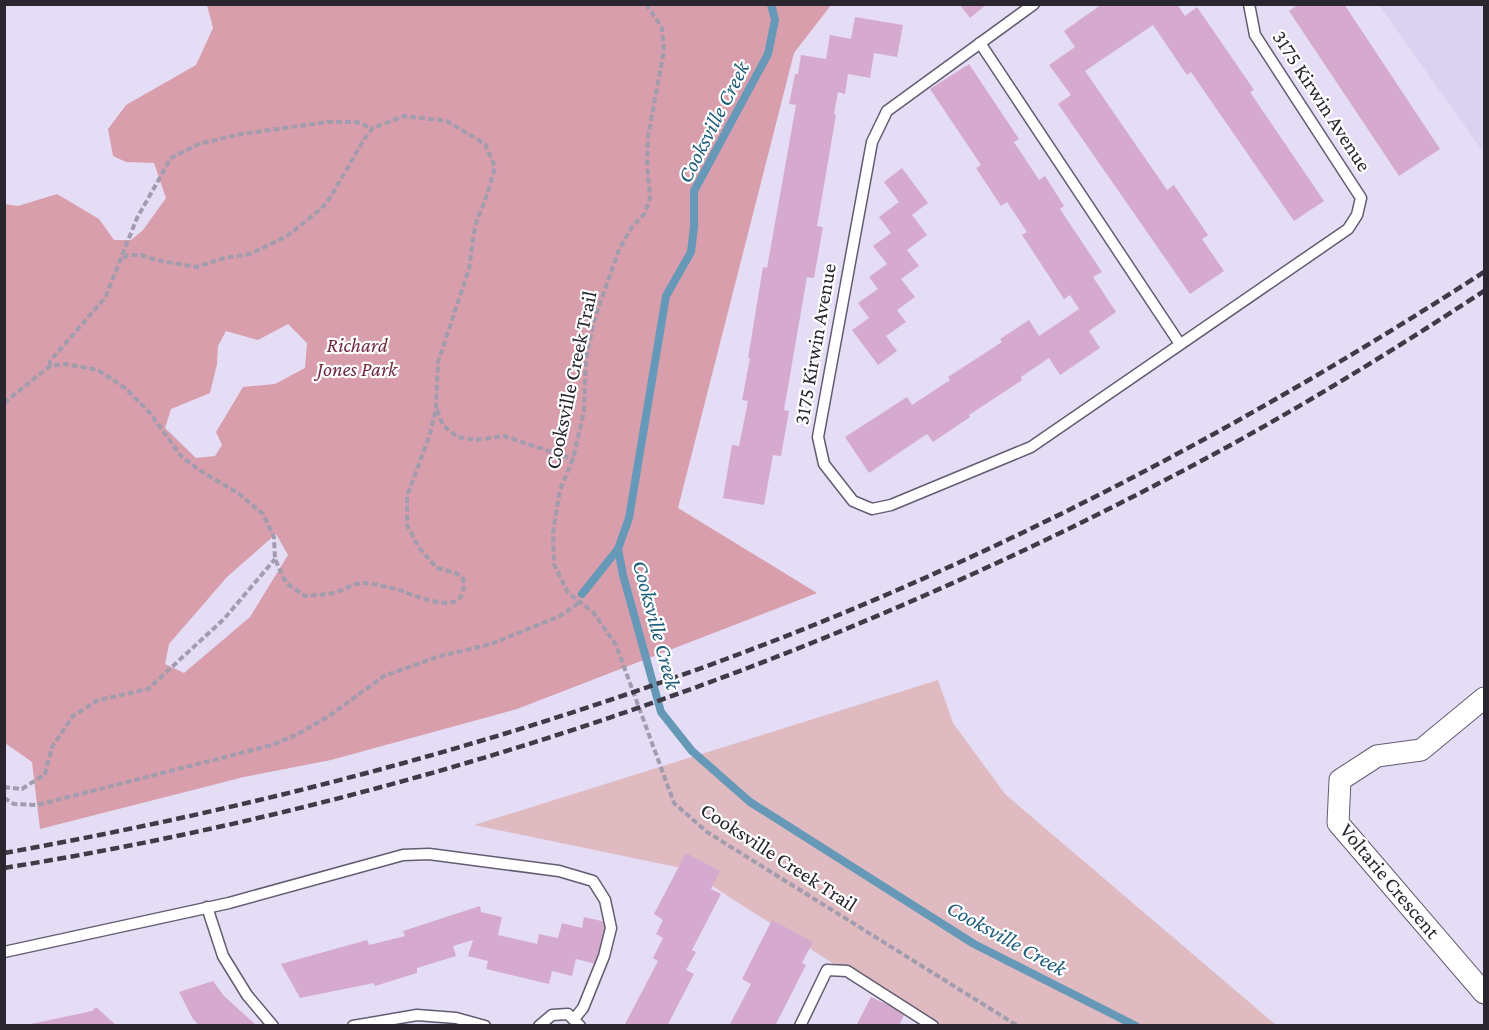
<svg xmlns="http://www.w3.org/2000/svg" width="1489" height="1030" font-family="'Crimson Pro',serif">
<rect width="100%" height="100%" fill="#e4ddf5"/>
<path fill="#dbd1f1" d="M1379,5H1484V153Z"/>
<path fill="#dfbac1" d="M938,680L953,723L1005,794L1276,1025H936L854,977L686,869L474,825Z"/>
<path fill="#d89eab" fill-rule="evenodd" d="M207,5H831L794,53L678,508L817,593L517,709L331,760L244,777L40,829L32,762L5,743V204L18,206L57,194L99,219L114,240H131L143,230L166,198L154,163L126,162L113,156L108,129L126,105L196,65L213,28ZM288,324L307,343L305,368L275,384L243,387L216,432L222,445L215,456L196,458L165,428L171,409L210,393L217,364L218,346L226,331L258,340ZM276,534L288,555L250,617L184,673L165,664L169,644L227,577Z"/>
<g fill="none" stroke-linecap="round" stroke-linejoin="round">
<g stroke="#6599b7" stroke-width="8">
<path d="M771,4L775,20L768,54L694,191V227L691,252L666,296L629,518L618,549L623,575L661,712L692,751L750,802L974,944L1136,1026"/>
<path d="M582,594L618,549"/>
</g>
</g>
<g fill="#d6aacf">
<path d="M959,4H987L970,18Z"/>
<path d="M1102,4H1177L1185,16L1197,7L1254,90L1250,92L1324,201L1294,221L1191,72L1187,75L1153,25L1085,71L1167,190L1174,185L1208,235L1202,239L1224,271L1190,294L1058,104L1071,95L1049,65L1075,47L1064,31Z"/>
<path d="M1299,4H1344L1440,149L1399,176L1289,11Z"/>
<path d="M855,17L903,25L897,57L874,53L870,78L848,74L845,94L838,92L834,114L836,115L817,226L823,227L814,278L807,277L784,410L789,411L781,456L773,455L764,505L723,498L732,445L739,446L748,401L742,400L750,358H748L763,267L767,268L796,105L789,104L795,74H798L801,55L826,59L830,35L851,39Z"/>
<path d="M969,64L1019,139L1014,142L1039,180L1045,176L1064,206L1060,209L1102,272L1093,277L1116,312L1089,331L1100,348L1060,375L1049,358L1021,377L1022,380L969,415L970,417L933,442L927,434L869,473L845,437L907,397L912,405L950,380L948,377L1002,342L1000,339L1029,320L1039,336L1079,309L1070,295L1064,299L1022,235L1027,232L1007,202L1001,206L976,168L981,165L930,89Z"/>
<path d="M902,168L928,203L912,215L927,235L907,250L919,266L901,279L915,297L897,310L906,322L886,336L897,351L878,365L852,330L869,318L858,303L878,289L869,277L887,264L873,246L891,233L879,217L899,202L884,182Z"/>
<path d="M686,853L720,871L711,889L721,894L692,950L696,952L686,970L694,974L667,1026H624L658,961L653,958L663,938L656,934L663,920L654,914Z"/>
<path d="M480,906L481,912L502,917L498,935L537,944L539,934L558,938L562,923L582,928L584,917L606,922L596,964L576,959L572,976L552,971L549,984L486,969L488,961L468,956L473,940L453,946L456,956L417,968V973L375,986L374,983L300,998L281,964L367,940L369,945L405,936L403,931Z"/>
<path d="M772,920L813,942L802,963L806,965L775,1026H729L751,984L742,979Z"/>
<path d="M213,981L224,996L257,1026H200L193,1019L179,992Z"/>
<path d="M871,997L905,1013L899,1026H856Z"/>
<path d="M96,1007L117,1026H33L31,1024L92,1011Z"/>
</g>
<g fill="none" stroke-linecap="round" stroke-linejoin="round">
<defs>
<g id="lane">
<path d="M1034,4L887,111L872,142L818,437L824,464L853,501L872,509L891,505L1031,447L1348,229L1357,215L1361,198L1255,35L1249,4"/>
<path d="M980,43L1180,344"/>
<path d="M207,907L223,956L247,995L273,1026"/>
<path d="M4,952L229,903L403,855L429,854L559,871L593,881L605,900L611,928L604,956L583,1008L574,1019"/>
<path d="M353,1026L417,1015L456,1018L485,1026"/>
<path d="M539,1026L552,1015L568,1014L580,1026"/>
<path d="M800,1026L827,970L847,971L933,1026"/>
</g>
<path id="street" d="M1484,698L1421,750L1377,756L1340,780L1338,823L1484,993"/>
</defs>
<use href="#lane" stroke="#635c71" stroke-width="13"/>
<use href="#street" stroke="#635c71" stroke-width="23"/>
<g stroke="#a19cae" stroke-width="4" stroke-dasharray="6 3" stroke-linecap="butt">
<path d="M646,4L662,28L664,50L648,137L647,161L650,198L645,213L631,228L618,252L594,321L586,359L584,411L573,459L560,490L553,532L554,564L568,593L593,612L616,645L674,803L707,832L1018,1026"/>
<path d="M50,366V361L105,298L137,218L171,158L199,144L241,134L328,122H356L373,128"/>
<path d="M4,403L50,366L65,364L98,370L125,388L150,413L181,456L199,470L238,493L263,514L274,537L275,559L286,583L305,596C314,595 323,595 333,593C343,591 353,583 363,583C373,583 386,587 396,589C415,595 471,622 463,578L456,573L437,568L419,548L407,525V496L429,437L436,409L438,362L469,269L475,226L488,192L495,167L485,144L447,121L404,116L373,128L365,138L330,198L321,209L287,236L250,254L224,258L196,267L156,260L141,255H128L120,261"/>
<path d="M437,410L443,425L457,437L476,440L504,436L573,459"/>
<path d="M4,787L22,789L45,774L52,747L73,716L98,700L148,689L224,619L275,559"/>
<path d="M4,798L14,804L37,805L272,745L298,734L329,716L384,676L437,657L491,644L560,616L580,602"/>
</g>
<use href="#lane" stroke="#fff" stroke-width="10"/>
<use href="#street" stroke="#fff" stroke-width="21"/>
<g stroke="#3e3b46" stroke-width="4.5" stroke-dasharray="9 4.5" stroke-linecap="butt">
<path d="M4,853C251,809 492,746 726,659C993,560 1246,426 1484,272"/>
<path d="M4,868C428,800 839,657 1216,453C1308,403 1397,348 1484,291"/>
</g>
</g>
<g text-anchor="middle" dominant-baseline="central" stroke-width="4.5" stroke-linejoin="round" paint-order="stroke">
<g font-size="21" fill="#29262f" stroke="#fff">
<text transform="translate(1322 101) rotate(57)">3175 Kirwin Avenue</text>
<text transform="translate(815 344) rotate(-80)">3175 Kirwin Avenue</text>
<text transform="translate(571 380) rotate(-78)">Cooksville Creek Trail</text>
<text transform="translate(779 857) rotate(33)">Cooksville Creek Trail</text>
<text transform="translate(1390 881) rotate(50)">Voltarie Crescent</text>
</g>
<g font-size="21" font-style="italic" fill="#722c41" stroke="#fff">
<text x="357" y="345">Richard<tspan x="357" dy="24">Jones Park</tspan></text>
</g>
<g font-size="22" font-style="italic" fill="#1e5c7b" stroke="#fff">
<text transform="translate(713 122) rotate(-63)">Cooksville Creek</text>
<text transform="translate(657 625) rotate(75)">Cooksville Creek</text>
<text transform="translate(1007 938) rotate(29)">Cooksville Creek</text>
</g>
</g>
<rect width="1489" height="1030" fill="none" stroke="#29262f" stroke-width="12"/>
</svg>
